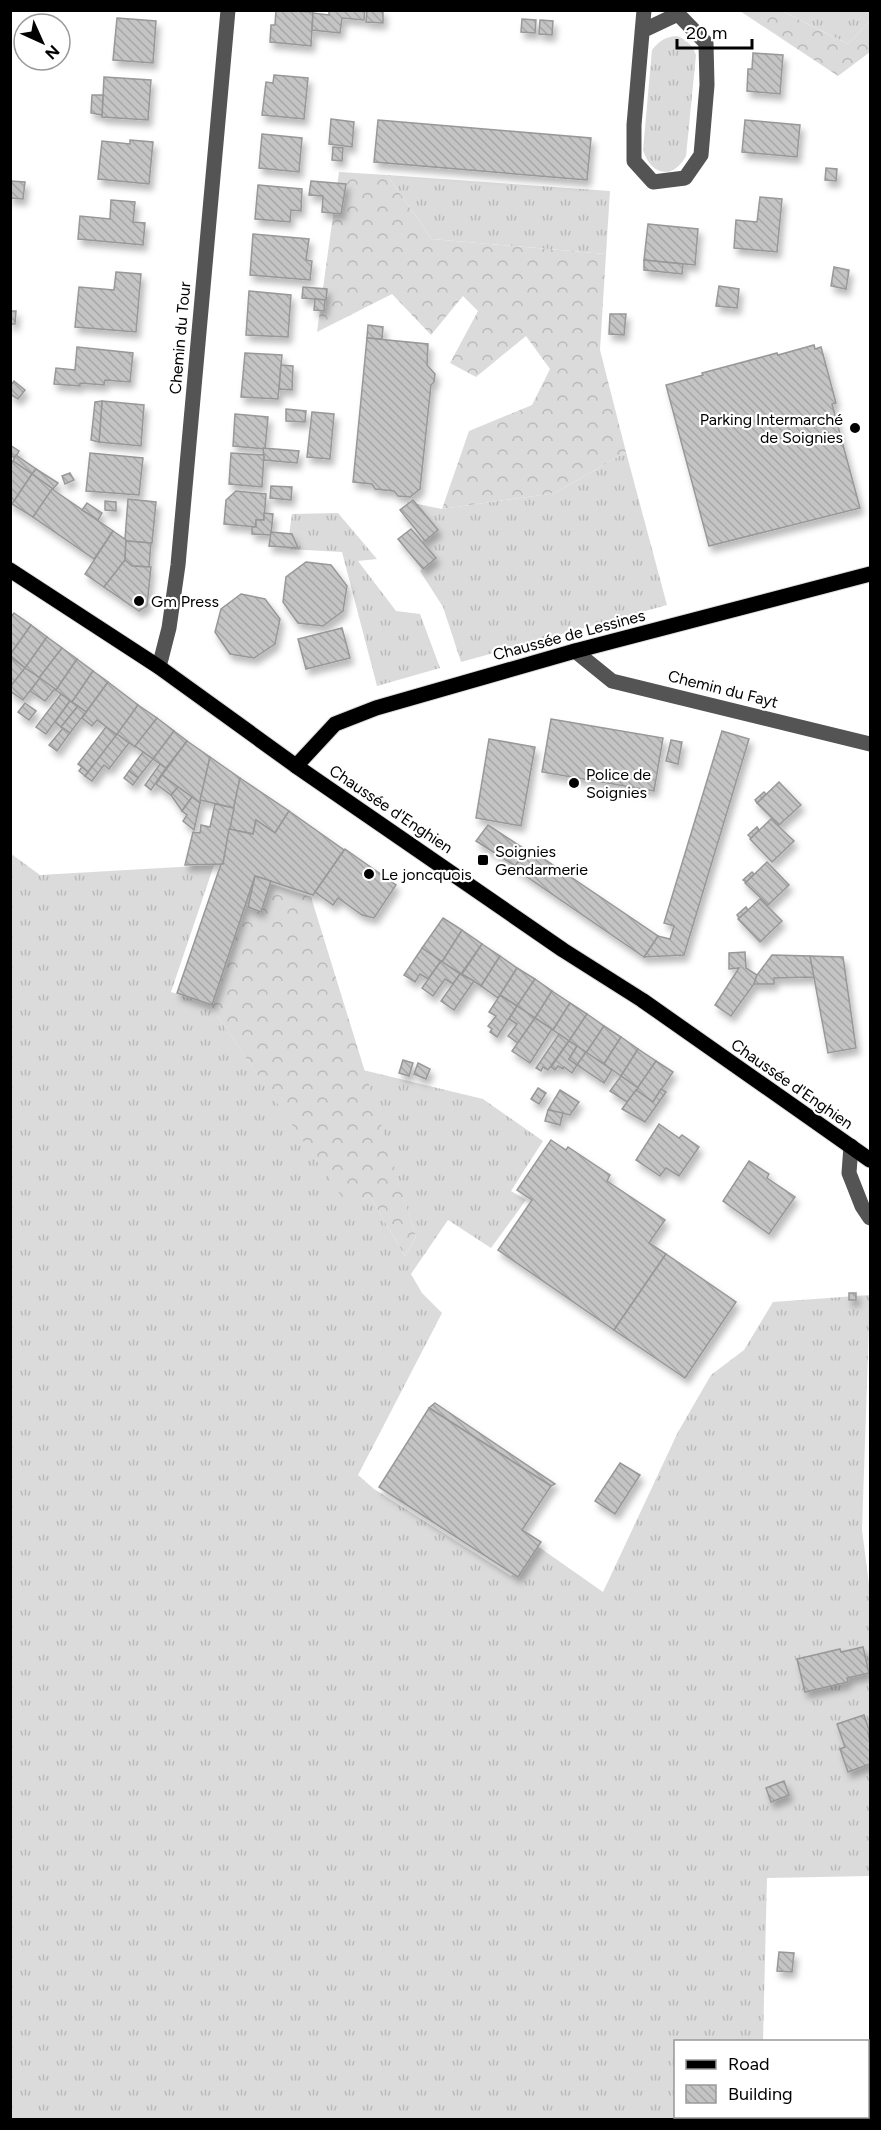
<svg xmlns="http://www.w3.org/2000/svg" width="881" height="2130" font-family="Figtree,sans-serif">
<defs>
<pattern id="grass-tufts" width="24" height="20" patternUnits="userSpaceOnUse" patternTransform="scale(1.5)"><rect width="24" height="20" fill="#dbdbdb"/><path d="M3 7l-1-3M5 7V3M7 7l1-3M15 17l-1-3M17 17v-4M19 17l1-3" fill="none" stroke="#bababa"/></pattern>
<pattern id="forest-crowns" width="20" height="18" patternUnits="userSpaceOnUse" patternTransform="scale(1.5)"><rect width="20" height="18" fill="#dbdbdb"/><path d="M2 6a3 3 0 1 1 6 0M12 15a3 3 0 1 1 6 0" fill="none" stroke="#bababa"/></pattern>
<pattern id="building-back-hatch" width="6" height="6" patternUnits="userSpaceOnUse" patternTransform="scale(1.5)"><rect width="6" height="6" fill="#c4c4c4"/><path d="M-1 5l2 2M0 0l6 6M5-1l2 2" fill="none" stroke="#a7a7a7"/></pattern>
<filter id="shadow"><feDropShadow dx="3.5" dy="6" stdDeviation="3" flood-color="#0004"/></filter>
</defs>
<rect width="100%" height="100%" fill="#fff"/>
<g fill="url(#grass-tufts)">
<path d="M782,11H870V21L848,44Z"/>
<path d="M677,36C687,40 692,45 696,55L686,156C673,180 651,176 643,150L652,50C660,40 665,37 677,36Z"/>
<path d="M387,175L610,191L606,254L432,239Z"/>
<path d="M626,452L667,605L461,662L443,607L420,571L432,559L420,543L432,532L407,502L442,509L555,493Z"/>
<path d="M338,513L377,559L358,561L396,611L420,614L440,668L377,686L342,552L287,549L292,514Z"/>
<path d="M10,853L40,875L214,865L171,992L209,1004L348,1205L370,1196L405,1256L416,1237L363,1070L483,1099L543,1141L511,1191L526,1200L491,1248L448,1220L411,1274L422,1293L442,1313L358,1475L374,1489L511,1576L536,1545L603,1592L678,1432L711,1375L744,1350L773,1302L870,1295L862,1530L870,1592V1876L767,1878L763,2041L676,2042V2116H762V2119H11Z"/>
</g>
<g fill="url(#forest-crowns)">
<path d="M740,11H782L848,44L870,21V52L838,76Z"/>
<path d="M339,172L387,175L432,239L606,254L600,350L626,452L555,493L442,509L469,431L532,405L550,369L526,336L476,377L450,363L478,311L463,296L431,335L392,294L317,332Z"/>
<path d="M253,878L311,897L416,1237L405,1256L370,1196L348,1206L209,1004Z"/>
</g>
<g fill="url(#building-back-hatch)" stroke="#989898" stroke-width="1.5" filter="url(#shadow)">
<path d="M276,10L313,12L311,46L270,42L271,25H275Z"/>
<path d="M329,10H365L364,20L342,18L340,33L312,30L313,13L329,15Z"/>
<path d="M367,10H383V23L366,22Z"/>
<path d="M117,18L156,21L153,63L113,60Z"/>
<path d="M522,19L536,20L535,33L521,32Z"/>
<path d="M540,20L553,21L552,35L539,34Z"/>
<path d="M753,53L783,55L780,94L747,91L748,69H752Z"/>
<path d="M274,75L308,78L304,119L262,115L266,82L273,83Z"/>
<path d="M104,77L151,80L148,120L102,117Z"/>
<path d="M92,95H103L102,115L91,113Z"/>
<path d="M331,119L354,122L352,147L329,144Z"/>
<path d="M378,120L591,138L587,180L374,162Z"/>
<path d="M745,120L800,125L797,157L742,152Z"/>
<path d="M262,134L302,138L299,172L259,168Z"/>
<path d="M130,140L153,142L149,184L98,179L102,141L130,144Z"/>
<path d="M333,147L343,148L342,161L332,160Z"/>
<path d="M826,168L837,169L836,181L825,180Z"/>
<path d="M10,181L25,182L23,199L10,198Z"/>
<path d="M311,181L346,184L341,214L322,212L323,196L309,195Z"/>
<path d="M258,185L302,189L301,211L291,210L290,222L255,219Z"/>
<path d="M760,197L782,199L777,252L734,248L736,220L757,222Z"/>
<path d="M111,200L135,202L133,222L145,223L143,245L78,239L80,216L110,219Z"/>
<path d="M648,224L698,229L695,265L644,260Z"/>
<path d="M253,234L309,239L306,260L312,261L310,280L250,275Z"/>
<path d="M644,260L683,264L682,274L644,270Z"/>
<path d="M834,267L849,270L846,289L831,286Z"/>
<path d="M116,272L141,274L136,332L75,327L79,287L114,290Z"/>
<path d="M719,286L739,289L737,308L716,306Z"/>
<path d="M303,287L327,289L326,300L302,298Z"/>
<path d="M249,291L291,295L288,337L246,335Z"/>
<path d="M315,299L325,300L324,311L314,310Z"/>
<path d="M10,311H16L15,324H10Z"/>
<path d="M610,314H626L624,335L609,334Z"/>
<path d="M368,325L383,327L382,339L367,338Z"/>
<path d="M367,338L428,344L427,365L435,374L434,382L431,385L420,489L410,497L398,496L394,491L375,489L372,484L353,482Z"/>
<path d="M814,345L815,349L821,347L836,403L832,404L860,508L709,546L666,385L703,375L702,373L777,353L778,355Z"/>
<path d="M77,347L133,353L130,382L105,380L104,385L80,383V386L54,384L56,368L75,370Z"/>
<path d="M245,353L282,355L278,399L241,397Z"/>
<path d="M281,365L293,366L292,390L279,389Z"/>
<path d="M14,381L25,390L18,399L10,394V386Z"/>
<path d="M102,401L144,405L141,446L99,442Z"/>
<path d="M102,401L99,442L91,440L95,402Z"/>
<path d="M286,409L306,411L305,422L286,421Z"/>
<path d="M312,412L334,414L330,459L307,457Z"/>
<path d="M235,414L268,417L265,449L233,446Z"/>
<path d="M10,445L19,451L15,458L10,455Z"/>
<path d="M263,448L299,451L297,463L264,460Z"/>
<path d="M90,453L143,458L139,495L86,491Z"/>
<path d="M231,453L264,455L262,487L229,484Z"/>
<path d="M16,455L36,469L32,474L13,461Z"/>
<path d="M13,461L32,474L12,504L10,503V464Z"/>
<path d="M36,469L58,483L53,489L32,474Z"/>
<path d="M70,473L74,480L65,484L62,476Z"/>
<path d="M32,474L53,489L33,517L12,504Z"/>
<path d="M271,486L292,487L291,500L270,498Z"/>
<path d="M52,489L113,531L94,559L33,517Z"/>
<path d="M236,491L266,494L264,520H256V527L224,524L226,500Z"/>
<path d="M128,499L156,502L152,543L126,541L125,539Z"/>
<path d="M413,500L438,530L425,541L400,510Z"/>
<path d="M105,501L116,502V511L105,510Z"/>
<path d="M87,503L102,513L98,520L82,510Z"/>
<path d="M264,513L273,514L271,535L252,534V527H256V520H264Z"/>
<path d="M411,529L436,558L423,569L398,539Z"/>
<path d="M113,531L126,540L125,560L104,587L85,574Z"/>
<path d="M271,532L292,534L298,548L269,546Z"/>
<path d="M126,541L151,543L149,567L132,566L125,560Z"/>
<path d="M125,560L132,566L151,567L147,606L139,611L104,587Z"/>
<path d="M306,562L331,565L347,586L343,611L323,626L298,623L283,602L286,577Z"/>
<path d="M241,594L265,599L280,619L275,644L254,658L230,654L215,632L221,609Z"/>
<path d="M14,613L31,625L10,655V618Z"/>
<path d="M31,625L47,637L25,668L10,655Z"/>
<path d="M342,628L350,658L306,669L298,639Z"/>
<path d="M47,637L62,648L39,678L25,668Z"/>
<path d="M62,648L77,659L56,690L39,678Z"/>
<path d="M10,657L25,668L10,687Z"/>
<path d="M77,659L93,671L72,702L56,690Z"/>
<path d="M25,668L40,678L23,700L10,691V687Z"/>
<path d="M93,671L108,682L86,712L72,702Z"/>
<path d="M40,678L55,689L45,701L30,691Z"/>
<path d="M108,682L138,705L117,735L97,720L92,726L82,718Z"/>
<path d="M61,694L70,701L46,734L36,727Z"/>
<path d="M70,701L78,706L61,727L55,722Z"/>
<path d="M25,703L36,711L29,720L18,712Z"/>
<path d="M138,705L157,718L135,747L117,734Z"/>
<path d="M78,706L86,712L70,733L61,727Z"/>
<path d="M157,718L174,731L153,759L135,746Z"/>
<path d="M551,719L663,738L654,791L542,772Z"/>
<path d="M106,727L117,735L88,772L78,764Z"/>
<path d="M63,728L70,733L57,751L49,745Z"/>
<path d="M174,731L187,741L166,768L153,759Z"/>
<path d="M722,731L749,739L684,955L644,957L658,936L670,939L674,926L664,923Z"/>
<path d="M117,734L129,743L109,769L104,765L92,781L85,776Z"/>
<path d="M489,739L535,747L521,826L476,818Z"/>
<path d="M671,740L682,742L678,764L666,761Z"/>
<path d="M187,741L210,757L200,803L162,775Z"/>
<path d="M143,752L153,759L138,778L129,771Z"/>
<path d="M210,757L240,778L234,808L200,800Z"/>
<path d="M160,764L166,768L151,790L145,785Z"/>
<path d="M82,767L88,772L85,776L79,771Z"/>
<path d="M129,771L138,778L133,785L124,778Z"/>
<path d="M162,775L178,787L171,795L156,784Z"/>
<path d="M240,778L289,811L275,833L256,820L253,834L229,829Z"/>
<path d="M779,782L801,805L779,825L757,803Z"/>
<path d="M178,787L192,797L182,811L171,795Z"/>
<path d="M764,792L766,794L757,803L755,800Z"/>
<path d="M192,797L200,803L194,830L183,821L187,815L182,811Z"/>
<path d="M215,804L234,808L223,864L185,865L193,832L200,833L201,825L210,827Z"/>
<path d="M289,811L344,850L313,895L255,876L212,1005L177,993L221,864H223L229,829L253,834L256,820L275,833Z"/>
<path d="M771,819L794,841L772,862L750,839Z"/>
<path d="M488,825L526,850L515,866L476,841Z"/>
<path d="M757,827L759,830L751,838L748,835Z"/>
<path d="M528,848L658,936L644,957L514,868Z"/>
<path d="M345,849L396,885L374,918L362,915L338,898L333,905L315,892Z"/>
<path d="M767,862L789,885L768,905L745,883Z"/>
<path d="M752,872L754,874L746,882L743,880Z"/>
<path d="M255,876L271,881L261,912L248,907Z"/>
<path d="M760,899L782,921L760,942L738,919Z"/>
<path d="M746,907L748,910L739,918L737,915Z"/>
<path d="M443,918L462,930L442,962L422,948Z"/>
<path d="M462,930L482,944L461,974L442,962Z"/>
<path d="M482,944L500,956L481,986L462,974Z"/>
<path d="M422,948L441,961L428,979L420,974L415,982L404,975Z"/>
<path d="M745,952L746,968L757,975L754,984L731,1016L715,1005L739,968L729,969V953Z"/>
<path d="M772,955L810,956L815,977L774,978V984H754L757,975Z"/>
<path d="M500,956L517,968L498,998L481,986Z"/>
<path d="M810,956L843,957L856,1048L828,1053Z"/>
<path d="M441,961L460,974L453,984L445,979L433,996L422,988Z"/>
<path d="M517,968L535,979L517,1006L500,995Z"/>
<path d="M460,974L474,981L454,1010L441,1001Z"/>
<path d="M535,979L552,991L535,1018L517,1006Z"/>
<path d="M552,991L570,1003L553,1030L535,1018Z"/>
<path d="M500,995L517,1006L497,1037L490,1032L492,1029L488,1026L496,1016L489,1012Z"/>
<path d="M570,1003L587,1014L569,1041L553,1030Z"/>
<path d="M517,1006L535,1018L518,1043L508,1036L517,1024L509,1019Z"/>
<path d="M587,1014L604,1026L586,1053L569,1041Z"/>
<path d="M535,1018L552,1029L530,1063L512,1051Z"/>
<path d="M604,1026L621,1037L604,1064L586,1053Z"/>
<path d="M559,1034L569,1041L548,1070L543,1067L541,1071L536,1068Z"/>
<path d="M621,1037L638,1049L621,1076L604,1064Z"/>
<path d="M569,1041L577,1046L569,1059L577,1065L572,1073L564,1067L563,1069L558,1066L555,1070L551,1067Z"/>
<path d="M577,1046L586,1052L577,1065L569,1059Z"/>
<path d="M638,1049L656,1061L638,1088L621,1076Z"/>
<path d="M586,1052L612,1070L604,1083L577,1065Z"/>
<path d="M403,1060L413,1063L409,1076L399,1073Z"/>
<path d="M656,1061L673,1072L653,1102L636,1090Z"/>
<path d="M418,1063L430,1069L426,1079L414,1074Z"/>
<path d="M621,1076L638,1088L627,1102L610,1091Z"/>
<path d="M538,1088L546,1093L539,1104L531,1099Z"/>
<path d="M661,1089L666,1092L645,1122L622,1109L636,1090L653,1102Z"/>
<path d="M560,1090L579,1102L570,1115L548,1110Z"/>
<path d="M548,1110L563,1113L560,1125L545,1121Z"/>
<path d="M659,1124L679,1138L682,1135L699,1147L679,1176L666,1168L660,1176L636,1160Z"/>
<path d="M551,1140L566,1150L568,1147L610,1175L607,1181L665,1220L649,1243L666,1254L614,1330L498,1250L532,1200L517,1190Z"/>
<path d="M749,1161L769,1174L767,1178L795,1197L769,1234L723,1201Z"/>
<path d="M666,1254L736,1302L685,1378L614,1330Z"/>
<rect x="849" y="1293" width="7" height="7"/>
<path d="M435,1403L555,1484L551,1486L429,1408Z"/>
<path d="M429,1408L551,1486L522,1530L541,1542L518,1577L379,1487Z"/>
<path d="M620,1463L640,1475L615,1514L595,1501Z"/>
<path d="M863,1647L869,1673L847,1678L848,1682L805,1692L797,1659L840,1649L841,1652Z"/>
<path d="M864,1715L870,1733H868L870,1741V1764L848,1772L840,1749L845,1747L837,1724Z"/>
<path d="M784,1781L789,1795L771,1802L766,1788Z"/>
<path d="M779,1952L794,1953L792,1972L777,1971Z"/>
</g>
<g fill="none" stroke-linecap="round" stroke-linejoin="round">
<defs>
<g id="major">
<path d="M10,570L159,667L296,766L563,950L642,1000L870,1160"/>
<path d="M296,766L335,724L376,708L575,651L870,574"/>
</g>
</defs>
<use href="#major" stroke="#dbdbdb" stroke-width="17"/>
<g stroke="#545454" stroke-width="15">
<path d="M642,31L678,14L706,43L707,85L701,155L685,178L653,182L634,161V125L644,10"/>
<path d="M575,651L612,681L870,744"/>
<path d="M159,667L169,628L178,565L228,10"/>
<path d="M851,1146L849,1173L862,1206L870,1218"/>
</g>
<use href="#major" stroke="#000" stroke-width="15"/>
</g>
<g fill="#000" stroke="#fff" stroke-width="2">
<circle cx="855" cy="428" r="6"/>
<circle cx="139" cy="601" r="6"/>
<circle cx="574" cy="783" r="6"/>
<rect x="477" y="854" width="12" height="12" rx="3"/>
<circle cx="369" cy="874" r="6"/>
</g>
<g text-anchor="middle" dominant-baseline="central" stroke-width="4.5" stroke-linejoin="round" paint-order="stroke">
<g font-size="16" fill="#000" stroke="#fff">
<text transform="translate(180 338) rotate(-85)">Chemin du Tour</text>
<text transform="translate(569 635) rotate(-15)">Chaussée de Lessines</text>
<text transform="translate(723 689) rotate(14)">Chemin du Fayt</text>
<text transform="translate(391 809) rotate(34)">Chaussée d'Enghien</text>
<text transform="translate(792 1084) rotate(35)">Chaussée d'Enghien</text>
</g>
<g font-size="16" fill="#000" stroke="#fff" text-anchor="start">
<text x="843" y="419" text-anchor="end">Parking Intermarché<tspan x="843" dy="18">de Soignies</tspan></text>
<text x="151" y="601">Gm Press</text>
<text x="586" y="774">Police de<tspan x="586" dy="18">Soignies</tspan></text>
<text x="495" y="851">Soignies<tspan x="495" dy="18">Gendarmerie</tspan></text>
<text x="381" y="874">Le joncquois</text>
</g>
</g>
<rect width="881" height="2130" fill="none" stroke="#000000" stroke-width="24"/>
<rect x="674" y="2040" width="195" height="78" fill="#ffffff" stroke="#999999" stroke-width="1.5"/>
<rect x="686" y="2060" width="30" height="9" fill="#000000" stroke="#999999" stroke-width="1.5"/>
<text x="728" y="2070" font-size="18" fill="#000000">Road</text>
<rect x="686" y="2085" width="30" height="18" fill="url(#building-back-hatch)" stroke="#999999" stroke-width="1.5"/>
<text x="728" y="2100" font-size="18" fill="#000000">Building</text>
<g transform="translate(42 42) rotate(135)"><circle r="28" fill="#ffffff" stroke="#999999" stroke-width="1.5"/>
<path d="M0-4.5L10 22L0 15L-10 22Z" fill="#000000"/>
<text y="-9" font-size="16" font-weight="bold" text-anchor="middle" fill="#000000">N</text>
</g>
<path d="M677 39v9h75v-9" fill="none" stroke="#000000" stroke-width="3"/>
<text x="686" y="39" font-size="18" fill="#000000" stroke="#ffffff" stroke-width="4.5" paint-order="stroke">20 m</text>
</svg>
